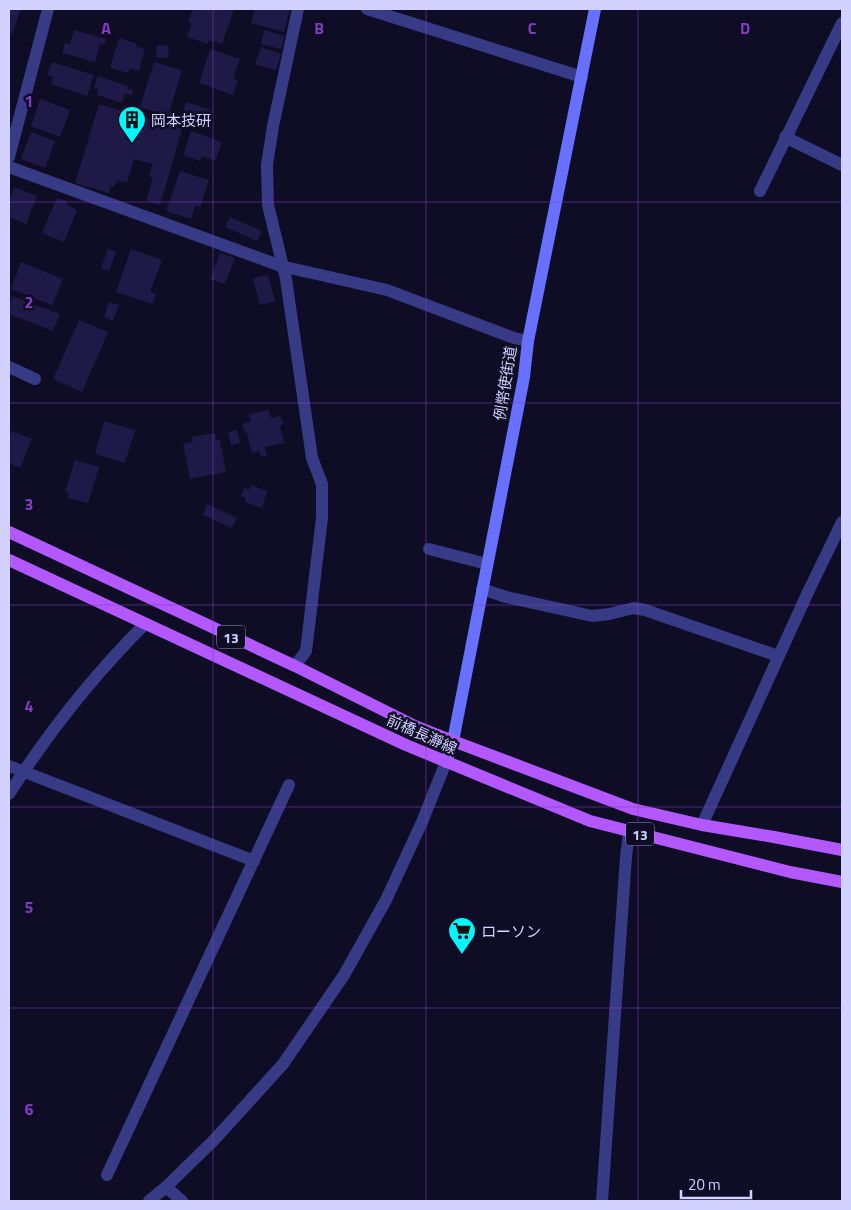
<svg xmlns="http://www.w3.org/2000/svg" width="851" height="1210" font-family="'Titillium Web','Noto Sans JP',sans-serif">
<rect width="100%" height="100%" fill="#0f0d25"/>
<g fill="#1e1946">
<path d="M9,9H21L12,34L9,33Z"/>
<path d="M193,9H234L222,44L209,40L208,44L187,37L192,23L188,22Z"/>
<path d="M255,9H290L284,32L251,23Z"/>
<path d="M74,30L106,39L104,45L100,44L95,62L62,53L65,43L70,44Z"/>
<path d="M264,30L285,36L281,49L261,44Z"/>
<path d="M119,38L137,44L136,46L145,49L139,71L130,68L128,73L110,68Z"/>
<path d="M157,45L169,46L168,58L156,57Z"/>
<path d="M261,47L281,54L276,70L255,64Z"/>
<path d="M210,49L240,59L233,79L238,80L233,95L199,83Z"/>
<path d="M52,62L94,75L87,96L51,84L53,77L47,75Z"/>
<path d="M154,62L182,70L168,116L140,107Z"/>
<path d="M97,76L128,86L127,89L133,90L132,96L125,93L122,103L97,95L98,89L94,88Z"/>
<path d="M40,99L70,110L60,137L31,126Z"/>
<path d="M186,102L211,110L206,129L180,121Z"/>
<path d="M99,104L182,129L160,205L146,201L153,178L149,176L153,164L134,159L127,183L117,180L114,187L111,186L109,193L75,183Z"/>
<path d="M191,131L222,142L215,161L202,156L200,161L183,155Z"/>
<path d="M31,132L55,141L45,168L21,159Z"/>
<path d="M180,171L209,180L200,207L195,206L191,219L166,211Z"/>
<path d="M14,187L37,196L26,224L9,217V201Z"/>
<path d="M57,198L66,201L67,205L77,210L64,242L42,233Z"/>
<path d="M230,217L262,231L257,241L225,227Z"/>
<path d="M108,249L116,252L109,271L101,268Z"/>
<path d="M131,249L162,260L150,292L156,294L152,304L116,292Z"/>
<path d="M220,253L235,258L225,284L210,279Z"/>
<path d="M21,262L63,279L52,305L11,289Z"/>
<path d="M268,275L275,301L260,305L253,278Z"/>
<path d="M12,296L60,314L53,331L9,314V307Z"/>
<path d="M109,302L119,305L113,321L104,317Z"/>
<path d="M79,320L108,332L82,392L53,379Z"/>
<path d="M269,410L271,418L280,416L284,423L280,426L284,443L265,447L267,456L261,457L259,451L252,453L247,433L244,431L242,424L251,422L249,414Z"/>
<path d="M104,421L135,430L125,463L95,454Z"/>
<path d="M237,430L240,443L231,445L228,432Z"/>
<path d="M12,431L32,439L20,468L9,463V438Z"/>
<path d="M215,433L217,440H220L226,472L190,479L183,444L193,442L192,437Z"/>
<path d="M75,460L99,467L88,503L68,498L69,493L65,492Z"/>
<path d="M251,485L267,491L262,508L245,502L246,498L241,496L244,488L249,490Z"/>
<path d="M207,504L237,518L232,528L203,515Z"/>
</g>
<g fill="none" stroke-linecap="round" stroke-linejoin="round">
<g stroke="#373a85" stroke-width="12">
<path d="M785,137L842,165"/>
<path d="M760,191L842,23"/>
<path d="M9,367L35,379"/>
<path d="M808,592L842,522"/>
</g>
<g stroke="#373a85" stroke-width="12">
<path d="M367,9L582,77"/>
<path d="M9,157L48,9"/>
<path d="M9,167L281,266L387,290L514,338L528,341"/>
<path d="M429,549L487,564"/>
<path d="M482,589L506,597L592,616L609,614L634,608L645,610L778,656"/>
<path d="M295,666L306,651L322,518V484L312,458L286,279L268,205L267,165L273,126L298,9"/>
<path d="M9,766L254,861"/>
<path d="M702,825L808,592"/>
<path d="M166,1187L182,1201"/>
<path d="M602,1201L626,857L629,832"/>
</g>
<g stroke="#373a85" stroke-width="12">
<path d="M9,794C48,733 93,676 144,625"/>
<path d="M107,1175L289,785"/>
<path d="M149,1201L166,1187L215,1139L283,1064L344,975L386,900L422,822L446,762"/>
</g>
<path stroke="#6871ff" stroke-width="12" d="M446,762L453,741L524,377L528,341L595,9"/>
<g stroke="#b358ff" stroke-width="12">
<path d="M9,532L295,666L415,726L453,741L633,809L702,825L774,837L842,850"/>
<path d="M9,560L406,745L590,821L790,872L842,882"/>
</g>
</g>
<path fill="none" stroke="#843cc5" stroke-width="1" stroke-opacity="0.55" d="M213,9V1201M426,9V1201M638,9V1201M9,202H842M9,403H842M9,605H842M9,807H842M9,1008H842"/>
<defs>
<symbol id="building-pin" viewBox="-11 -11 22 30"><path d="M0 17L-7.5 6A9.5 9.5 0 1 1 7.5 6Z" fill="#00f8fc" stroke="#0f0d25"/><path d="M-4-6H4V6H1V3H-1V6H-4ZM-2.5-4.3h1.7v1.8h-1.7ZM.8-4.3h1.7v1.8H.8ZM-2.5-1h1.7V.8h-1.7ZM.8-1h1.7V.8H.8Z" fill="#111"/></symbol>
<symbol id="supermarket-pin" viewBox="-11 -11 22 30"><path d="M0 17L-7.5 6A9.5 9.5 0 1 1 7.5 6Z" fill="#00f8fc" stroke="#0f0d25"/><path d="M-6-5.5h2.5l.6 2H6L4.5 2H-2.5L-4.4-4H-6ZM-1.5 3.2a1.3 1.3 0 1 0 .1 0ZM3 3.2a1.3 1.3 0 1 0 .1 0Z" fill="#111"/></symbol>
</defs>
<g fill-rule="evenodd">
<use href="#building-pin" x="116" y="104" width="32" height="43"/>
<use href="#supermarket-pin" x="446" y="915" width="32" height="43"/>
</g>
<g text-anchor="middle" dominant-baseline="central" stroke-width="5" stroke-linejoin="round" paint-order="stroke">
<g fill="#0f0d25" stroke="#9896be" stroke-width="1">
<rect x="217" y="625.5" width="28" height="23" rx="4"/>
<rect x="626" y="822.5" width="28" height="23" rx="4"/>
</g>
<g font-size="14" font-weight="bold" fill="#d2d1ff">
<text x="231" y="637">13</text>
<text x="640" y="834">13</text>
</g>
<g font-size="15" fill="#d2d1ff" stroke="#0f0d25" text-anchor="start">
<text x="151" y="120">岡本技研</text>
<text x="481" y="931">ローソン</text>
</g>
<g font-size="15" fill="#d2d1ff" stroke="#0f0d25">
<text transform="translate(505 383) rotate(-81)">例幣使街道</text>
<text transform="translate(422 734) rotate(24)">前橋長瀞線</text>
</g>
</g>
<g font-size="16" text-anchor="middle" font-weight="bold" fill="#843cc5" stroke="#0f0d25" stroke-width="5" stroke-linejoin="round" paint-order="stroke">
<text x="106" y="34">A</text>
<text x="319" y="34">B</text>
<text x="532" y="34">C</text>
<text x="745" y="34">D</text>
<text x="29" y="107">1</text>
<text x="29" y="308">2</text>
<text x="29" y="510">3</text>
<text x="29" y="712">4</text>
<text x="29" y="913">5</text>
<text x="29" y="1115">6</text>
</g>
<rect width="851" height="1210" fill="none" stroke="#d2d1ff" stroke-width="20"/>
<path d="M681 1190v8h70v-8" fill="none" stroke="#d2d1ff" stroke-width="2.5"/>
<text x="688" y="1190" font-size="15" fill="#d2d1ff" stroke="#0f0d25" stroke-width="4" paint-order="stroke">20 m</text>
</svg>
